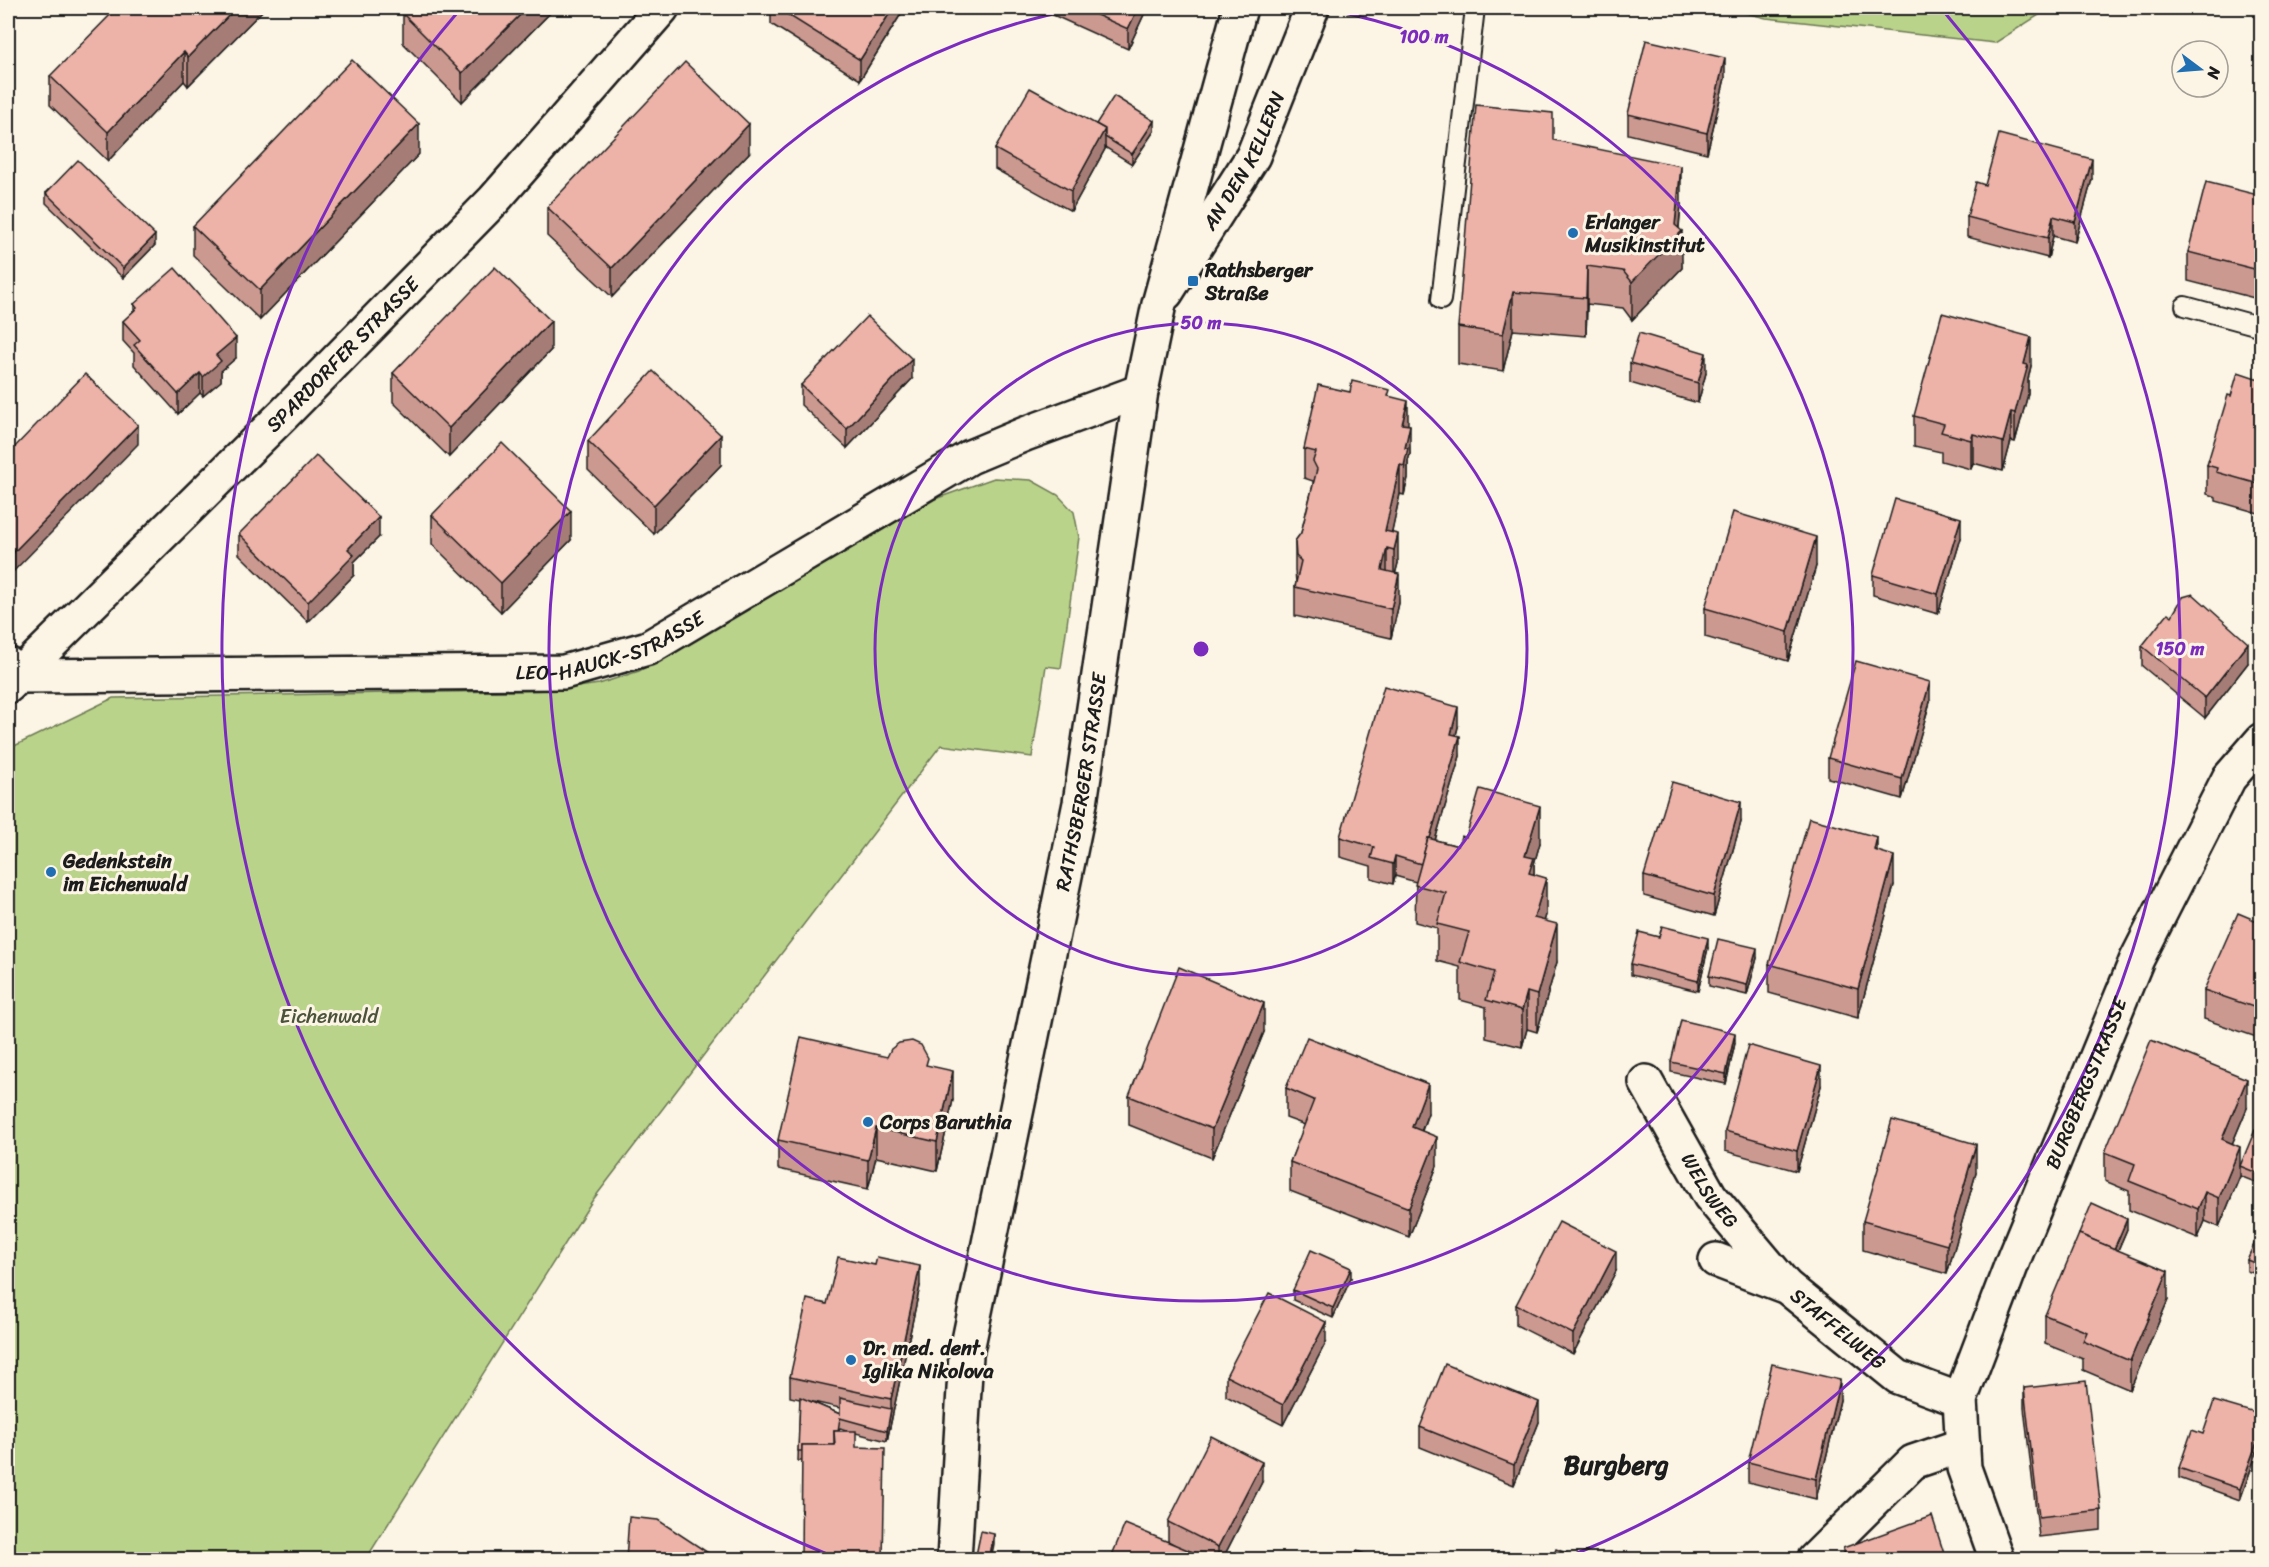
<svg xmlns="http://www.w3.org/2000/svg" width="2269" height="1567" font-family="Sriracha,sans-serif">
<rect width="100%" height="100%" fill="#fcf5e5"/>
<filter id="ink" filterUnits="userSpaceOnUse"><feTurbulence type="fractalNoise" baseFrequency=".0167" numOctaves="2"/><feDisplacementMap in="SourceGraphic" scale="12" xChannelSelector="R" yChannelSelector="G"/><feConvolveMatrix kernelMatrix="1 2 1 2 8 2 1 2 1" color-interpolation-filters="sRGB"/></filter>
<g filter="url(#ink)">
<g fill="#bad38a" stroke="#6b7853" stroke-width="1.5">
<path d="M1726,8H2050L1995,43L1766,18Z"/>
<path d="M994,478L1031,480L1058,495L1074,512L1079,537L1061,668L1046,666L1032,757L941,745L592,1201L366,1559L8,1560V749L113,698L557,690L599,684L639,671L935,499Z"/>
</g>
<g fill="none" stroke-linecap="round" stroke-linejoin="round">
<defs>
<g id="lane">
<path d="M1441,300L1475,8"/>
<path d="M2185,306L2262,327"/>
</g>
<g id="street">
<path id="s1" d="M1166,293L1253,156L1312,8"/>
<path id="s2" d="M8,664L20,676L564,672L648,648L970,457L1025,434L1141,391"/>
<path id="s3" d="M1646,1082L1710,1196L1784,1284"/>
<path id="s4" d="M1716,1260L1787,1287L1898,1377L1960,1400"/>
<path d="M1814,1560L1913,1462L1963,1445"/>
<path id="s5" d="M1997,1560L1964,1468L1960,1400L2014,1258L2137,959L2229,778L2262,740"/>
</g>
<g id="secondary">
<path id="s6" d="M8,686L284,414L494,200L662,8"/>
<path id="s7" d="M954,1560L966,1355L1080,803L1141,391L1159,304L1240,8"/>
</g>
</defs>
<use href="#lane" stroke="#1c1c1c" stroke-width="22"/>
<use href="#street" stroke="#1c1c1c" stroke-width="38"/>
<use href="#secondary" stroke="#1c1c1c" stroke-width="38"/>
<use href="#lane" stroke="#fcf5e5" stroke-width="18"/>
<use href="#street" stroke="#fcf5e5" stroke-width="33"/>
<use href="#secondary" stroke="#fcf5e5" stroke-width="33"/>
</g>
<g fill="#cc9990" stroke="#1c1c1c" stroke-width="1.5" fill-rule="evenodd">
<path d="M265,8L188,86L184,81L108,161L50,105V76Z"/>
<path d="M555,8L462,102L403,43V14Z"/>
<path d="M771,8H901V14L860,80L771,24Z"/>
<path d="M1053,8H1147L1128,49L1053,15Z"/>
<path d="M1725,78L1707,153L1628,134V114Z"/>
<path d="M1096,124L1154,131L1132,164L1105,147V149L1071,211L995,169V149Z"/>
<path d="M1553,140L1681,204L1679,228L1682,268L1632,320L1623,308L1587,304L1586,336L1513,330L1503,371L1458,364V327Z"/>
<path d="M749,153L612,297L547,236V207Z"/>
<path d="M419,154L260,320L193,255V226Z"/>
<path d="M2092,179L2075,242L2053,236L2048,258L1967,237V217L1985,185Z"/>
<path d="M46,193L155,245L123,278L46,203Z"/>
<path d="M2262,196V300L2188,281V252Z"/>
<path d="M134,304L236,358L221,371V381L203,396L200,393L178,414L134,365V353L123,341V321L134,311Z"/>
<path d="M551,350L449,457L393,402V373Z"/>
<path d="M1630,363L1706,373L1698,403L1630,383Z"/>
<path d="M2031,366L2028,379V394L2015,442L2011,441L2003,471L1973,463L1971,469L1941,461V452L1914,446V416Z"/>
<path d="M912,379L847,448L801,405V385Z"/>
<path d="M2262,380V514L2216,501V497L2207,494V465Z"/>
<path d="M1350,392L1390,397L1408,425L1410,454L1408,461V478L1404,495L1400,494L1392,532L1398,563L1395,574L1399,603L1391,638L1295,616V587L1296,583L1295,570V541L1301,533L1313,485V481L1304,478V449Z"/>
<path d="M588,441L721,465L654,534L588,470Z"/>
<path d="M432,515L571,540L501,612L432,544Z"/>
<path d="M239,534L379,537L354,562V575L308,622L239,554Z"/>
<path d="M1961,538L1938,614L1873,595V575Z"/>
<path d="M1816,566L1788,661L1705,637V608Z"/>
<path d="M2142,646L2248,663L2205,718L2142,666Z"/>
<path d="M1930,702L1902,799L1828,778V758Z"/>
<path d="M1458,727L1456,735L1460,756L1435,840L1458,846L1466,837L1540,843L1534,864V874L1546,915L1544,921L1557,962L1537,1032L1527,1029L1522,1047L1486,1038V1007L1460,1000V967L1437,961V928L1415,922L1416,882L1395,876L1393,884L1371,878V866L1340,857V837Z"/>
<path d="M2262,820V837L2259,836V826Z"/>
<path d="M1741,822L1714,916L1644,896V876Z"/>
<path d="M1877,851L1894,885L1858,1018L1769,993V964Z"/>
<path d="M2262,923V1039L2204,1019V990Z"/>
<path d="M1708,948L1698,991L1631,975V964Z"/>
<path d="M1757,958L1747,995L1709,986V976Z"/>
<path d="M1264,1032L1212,1158L1129,1125V1096Z"/>
<path d="M1735,1043L1726,1084L1671,1072V1062Z"/>
<path d="M887,1057L928,1066L953,1100L937,1171L876,1157L868,1189L778,1169V1140Z"/>
<path d="M1821,1086L1797,1171L1725,1151V1131Z"/>
<path d="M1286,1088L1428,1113L1422,1131L1437,1166L1409,1237L1290,1191V1162L1305,1125L1286,1118Z"/>
<path d="M2247,1108L2232,1144L2240,1166L2262,1132V1185L2240,1176L2219,1227L2205,1221L2198,1238L2129,1210V1191L2105,1181V1152Z"/>
<path d="M1976,1173L1947,1274L1863,1250V1221Z"/>
<path d="M2262,1227V1276L2247,1271V1260Z"/>
<path d="M2127,1229L2118,1250L2168,1300L2130,1390L2083,1370V1359L2045,1344V1315Z"/>
<path d="M1616,1271L1573,1354L1516,1325V1305Z"/>
<path d="M1351,1278L1333,1318L1293,1300V1290Z"/>
<path d="M920,1286L887,1441L856,1433L802,1461H798L800,1399L790,1397V1377L827,1304ZM809,1401L840,1408V1414ZM840,1428L849,1431H839Z"/>
<path d="M1326,1342L1283,1425L1226,1396V1376Z"/>
<path d="M2024,1388L2101,1510V1530L2039,1537L2024,1408Z"/>
<path d="M1840,1400L1816,1499L1748,1482V1462Z"/>
<path d="M2262,1415V1438L2240,1500L2179,1478V1468L2203,1434Z"/>
<path d="M1539,1422L1514,1485L1420,1447V1427Z"/>
<path d="M1262,1482L1222,1560H1203L1195,1555V1560L1175,1545L1168,1541V1522Z"/>
<path d="M1843,1548L1946,1560H1843Z"/>
</g>
<g fill="#a67d76" stroke="#1c1c1c" stroke-width="1.5">
<path d="M236,8H265L188,86V57Z"/>
<path d="M527,8H555L462,102V73Z"/>
<path d="M893,8H901V14L860,80V60Z"/>
<path d="M1138,8H1147L1128,49V29Z"/>
<path d="M184,52V81L108,161V132Z"/>
<path d="M1725,58V78L1707,153V133Z"/>
<path d="M1154,121V131L1132,164V154Z"/>
<path d="M419,124V154L260,320V290Z"/>
<path d="M749,124V153L612,297V268Z"/>
<path d="M1105,129V149L1071,211V191Z"/>
<path d="M2092,159V179L2075,242V222Z"/>
<path d="M1681,166V204L1678,235L1682,231V268L1632,320V282L1675,225Z"/>
<path d="M2053,216V236L2048,258V238Z"/>
<path d="M155,235V245L123,278V268Z"/>
<path d="M1587,266V304L1586,336V298Z"/>
<path d="M1513,292V330L1503,371V334Z"/>
<path d="M551,321V350L449,457V428Z"/>
<path d="M2031,337V366L2028,379V394L2015,442V413L2024,364Z"/>
<path d="M236,338V358L221,371V381L203,396V377L216,355Z"/>
<path d="M1706,353V373L1698,403V383Z"/>
<path d="M912,359V379L847,448V429Z"/>
<path d="M200,373V393L178,414V394Z"/>
<path d="M1408,401V430L1402,424Z"/>
<path d="M2011,412V441L2003,471V442Z"/>
<path d="M138,425V444L8,577V558Z"/>
<path d="M1410,425V454L1408,461V478L1404,495L1405,448Z"/>
<path d="M1973,434V463L1971,469V440Z"/>
<path d="M721,435V465L654,534V505Z"/>
<path d="M1400,465V494L1388,549L1387,548V577L1382,570L1385,531Z"/>
<path d="M571,511V540L501,612V583Z"/>
<path d="M379,517V537L354,562V575L308,622V602L348,549Z"/>
<path d="M1961,518V538L1938,614V594Z"/>
<path d="M1398,534V563L1394,579V550Z"/>
<path d="M1816,537V566L1788,661V632Z"/>
<path d="M1399,574V603L1391,638V609Z"/>
<path d="M2248,643V663L2205,718V698Z"/>
<path d="M1930,682V702L1902,799V779Z"/>
<path d="M1458,707V727L1451,754V734Z"/>
<path d="M1460,736V756L1422,884V864Z"/>
<path d="M1741,802V822L1714,916V896Z"/>
<path d="M1540,806V843L1534,864V896L1525,856Z"/>
<path d="M1877,837V866L1874,850Z"/>
<path d="M1395,856V876L1393,884V864Z"/>
<path d="M1894,856V885L1858,1018V989Z"/>
<path d="M1546,878V915L1534,956V918Z"/>
<path d="M1557,924V962L1537,1032V995Z"/>
<path d="M1708,938V948L1698,991V981Z"/>
<path d="M1757,948V958L1747,995V985Z"/>
<path d="M1527,992V1029L1522,1047V1010Z"/>
<path d="M1264,1003V1032L1212,1158V1129Z"/>
<path d="M1735,1033V1043L1726,1084V1074Z"/>
<path d="M1821,1066V1086L1797,1171V1151Z"/>
<path d="M953,1071V1100L937,1171V1142Z"/>
<path d="M2247,1079V1108L2222,1168V1139Z"/>
<path d="M1428,1084V1113L1412,1156V1127Z"/>
<path d="M876,1128V1157L868,1189V1160Z"/>
<path d="M1437,1137V1166L1409,1237V1208Z"/>
<path d="M1976,1144V1173L1947,1274V1245Z"/>
<path d="M2240,1147V1176L2219,1227V1198Z"/>
<path d="M2205,1192V1221L2198,1238V1209Z"/>
<path d="M2127,1219V1229L2112,1264V1254Z"/>
<path d="M1616,1251V1271L1573,1354V1334Z"/>
<path d="M920,1266V1286L887,1441V1431L891,1409V1399Z"/>
<path d="M1351,1268V1278L1333,1318V1308Z"/>
<path d="M2168,1271V1300L2130,1390V1361Z"/>
<path d="M1326,1322V1342L1283,1425V1405Z"/>
<path d="M1840,1380V1400L1816,1499V1479Z"/>
<path d="M1539,1402V1422L1514,1485V1465Z"/>
<path d="M2262,1428V1438L2240,1500V1489Z"/>
<path d="M1262,1462V1482L1222,1560H1218V1547Z"/>
<path d="M994,1534V1544L991,1560H989Z"/>
</g>
<g fill="#edb2a8" stroke="#1c1c1c" stroke-width="1.5">
<path d="M117,8H236L188,57L184,52L108,132L50,76Z"/>
<path d="M409,8H527L462,73L403,14Z"/>
<path d="M777,8H893L860,60Z"/>
<path d="M1081,8H1138L1128,29Z"/>
<path d="M1646,40L1725,58L1707,133L1628,114Z"/>
<path d="M352,60L419,124L260,290L193,226Z"/>
<path d="M685,62L749,124L612,268L547,207Z"/>
<path d="M1030,88L1105,129L1071,191L995,149Z"/>
<path d="M1114,96L1154,121L1132,154L1105,137V129L1096,124Z"/>
<path d="M1476,105L1553,113V140L1681,166L1675,225L1682,231L1632,282L1623,271L1587,266L1586,298L1513,292L1503,334L1458,327Z"/>
<path d="M1999,134L2092,159L2075,222L2053,216L2048,238L1967,217L1976,182L1985,185Z"/>
<path d="M78,160L155,235L123,268L46,193Z"/>
<path d="M2206,182L2262,196V271L2188,252Z"/>
<path d="M495,267L551,321L449,428L393,373Z"/>
<path d="M175,268L236,338L216,355L221,361L203,377L200,373L178,394L134,345L140,340L123,321L137,308L134,304Z"/>
<path d="M1942,313L2031,337L2024,364L2028,365L2015,413L2011,412L2003,442L1973,434L1971,440L1941,432L1944,424L1914,416Z"/>
<path d="M867,316L912,359L847,429L801,385Z"/>
<path d="M1639,333L1706,353L1698,383L1630,363Z"/>
<path d="M653,371L721,435L654,505L588,441Z"/>
<path d="M2238,372L2262,380V485L2216,472L2217,468L2207,465L2228,395L2231,396Z"/>
<path d="M85,374L138,425L8,558V454Z"/>
<path d="M1352,381L1390,390L1388,396L1408,401L1402,424L1410,425L1405,448H1408L1404,466L1400,465L1385,531L1398,534L1394,550L1387,548L1382,570L1399,574L1391,609L1295,587L1301,561L1296,556L1295,541L1301,533L1317,469L1313,461L1316,452L1304,449L1318,385L1350,392Z"/>
<path d="M502,443L571,511L501,583L432,515Z"/>
<path d="M316,456L379,517L348,549L354,555L308,602L239,534Z"/>
<path d="M1895,499L1961,518L1938,594L1873,575Z"/>
<path d="M1733,512L1816,537L1788,632L1705,608Z"/>
<path d="M2193,594L2248,643L2205,698L2142,646L2168,613L2172,616L2183,597Z"/>
<path d="M1856,661L1930,682L1902,779L1828,758Z"/>
<path d="M1384,686L1458,707L1451,734L1460,736L1430,838H1428L1421,864L1395,856L1393,864L1371,858L1374,847L1340,837Z"/>
<path d="M1672,782L1741,802L1714,896L1644,876Z"/>
<path d="M1480,789L1540,806L1525,856L1534,858L1529,873L1546,878L1534,918L1557,924L1537,995L1527,992L1522,1010L1486,1000L1494,972L1460,962L1469,932L1437,924L1446,893L1415,885L1428,838L1458,846L1461,836L1466,837Z"/>
<path d="M1809,818L1877,837L1874,850L1894,856L1858,989L1769,964Z"/>
<path d="M2238,913L2262,923V1010L2204,990Z"/>
<path d="M1662,926L1708,938L1698,981L1631,964L1639,932L1659,937Z"/>
<path d="M1718,939L1757,948L1747,985L1709,976Z"/>
<path d="M1179,967L1264,1003L1212,1129L1129,1096Z"/>
<path d="M1681,1020L1735,1033L1726,1074L1671,1062Z"/>
<path d="M801,1037L887,1057L891,1049L899,1043L912,1041L921,1045L928,1058L926,1065L953,1071L937,1142L876,1128L868,1160L778,1140Z"/>
<path d="M1307,1037L1428,1084L1412,1127L1437,1137L1409,1208L1290,1162L1314,1100L1286,1088Z"/>
<path d="M2151,1040L2247,1079L2222,1139L2240,1147L2219,1198L2205,1192L2198,1209L2129,1181L2135,1164L2105,1152Z"/>
<path d="M1748,1045L1821,1066L1797,1151L1725,1131Z"/>
<path d="M1892,1120L1976,1144L1947,1245L1863,1221Z"/>
<path d="M2255,1130L2262,1132V1175L2240,1166Z"/>
<path d="M2092,1203L2127,1219L2114,1249L2079,1234Z"/>
<path d="M1559,1222L1616,1251L1573,1334L1516,1305Z"/>
<path d="M2262,1227V1266L2247,1260Z"/>
<path d="M2079,1234L2168,1271L2130,1361L2083,1341L2087,1332L2045,1315Z"/>
<path d="M1311,1250L1351,1268L1333,1308L1293,1290Z"/>
<path d="M838,1257L875,1265L877,1257L920,1266L891,1399L790,1377L807,1299L827,1304Z"/>
<path d="M1269,1293L1326,1322L1283,1405L1226,1376Z"/>
<path d="M1445,1364L1539,1402L1514,1465L1420,1427Z"/>
<path d="M1772,1364L1840,1380L1816,1479L1748,1462Z"/>
<path d="M2086,1381L2101,1510L2039,1517L2024,1388Z"/>
<path d="M800,1397L840,1414V1398L891,1409L887,1431L840,1418L838,1431H834V1445H802V1451H798Z"/>
<path d="M2214,1401L2262,1415V1428L2240,1489L2179,1468L2192,1430L2203,1434Z"/>
<path d="M834,1431H856V1447L885,1448L883,1560H801L802,1445H835Z"/>
<path d="M1211,1436L1262,1462L1218,1547L1168,1522Z"/>
<path d="M1932,1516L1946,1560H1847L1843,1548Z"/>
<path d="M629,1517L658,1520L719,1560H626Z"/>
<path d="M1125,1524L1195,1553L1192,1560H1110Z"/>
<path d="M981,1531L994,1534L989,1560H975Z"/>
<path d="M1556,1549L1583,1560H1552Z"/>
<path d="M1357,1551L1381,1560H1354Z"/>
</g>
</g>
<g fill="none" stroke="#7b2cbf" stroke-width="3">
<circle cx="1201" cy="649" r="326"/>
<path d="M1320 8A652 652 0 1 1 1082 8"/>
<path d="M834 1557A979 979 0 0 1 457 13M1945 13A979 979 0 0 1 1568 1557"/>
</g>
<g fill="#1f6fb2" stroke="#fcf5e5" stroke-width="2">
<circle cx="1573" cy="233" r="6"/>
<rect x="1187" y="275" width="12" height="12" rx="3"/>
<circle cx="51" cy="872" r="6"/>
<circle cx="868" cy="1122" r="6"/>
<circle cx="851" cy="1360" r="6"/>
</g>
<g text-anchor="middle" dominant-baseline="central" stroke-width="6" stroke-linejoin="round" paint-order="stroke">
<g font-size="20" fill="#1c1c1c" stroke="#fcf5e5">
<text stroke="none"><textPath href="#s1" startOffset="154">AN DEN KELLERN</textPath></text>
<text stroke="none"><textPath href="#s6" startOffset="471">SPARDORFER STRASSE</textPath></text>
<text stroke="none"><textPath href="#s2" startOffset="612">LEO-HAUCK-STRASSE</textPath></text>
<text stroke="none"><textPath href="#s7" startOffset="790">RATHSBERGER STRASSE</textPath></text>
<text stroke="none"><textPath href="#s5" startOffset="507">BURGBERGSTRASSE</textPath></text>
<text stroke="none"><textPath href="#s3" startOffset="126">WELSWEG</textPath></text>
<text stroke="none"><textPath href="#s4" startOffset="142">STAFFELWEG</textPath></text>
</g>
<g font-size="20" font-weight="bold" fill="#1c1c1c" stroke="#fcf5e5" text-anchor="start">
<text x="1585" y="222">Erlanger<tspan x="1585" dy="23">Musikinstitut</tspan></text>
<text x="1205" y="270">Rathsberger<tspan x="1205" dy="23">Straße</tspan></text>
<text x="63" y="861">Gedenkstein<tspan x="63" dy="23">im Eichenwald</tspan></text>
<text x="880" y="1122">Corps Baruthia</text>
<text x="863" y="1348">Dr. med. dent.<tspan x="863" dy="23">Iglika Nikolova</tspan></text>
</g>
<g font-size="20" fill="#4b533d" stroke="#fcf5e5">
<text x="329" y="1016">Eichenwald</text>
</g>
<g font-size="26" font-weight="bold" fill="#1c1c1c" stroke="#fcf5e5">
<text x="1616" y="1465">Burgberg</text>
</g>
</g>
<circle cx="1201" cy="649" r="9" fill="#7b2cbf" stroke="#fcf5e5" stroke-width="3"/>
<g font-size="18" text-anchor="middle" font-weight="bold" fill="#7b2cbf" stroke="#fcf5e5" stroke-width="6" stroke-linejoin="round" paint-order="stroke">
<text x="1424" y="43">100 m</text>
<text x="1201" y="329">50 m</text>
<text x="2180" y="655">150 m</text>
</g>
<rect width="2269" height="1567" fill="none" stroke="#fcf5e5" stroke-width="30"/>
<rect x="15" y="15" width="2239" height="1537" fill="none" stroke="#1c1c1c" stroke-width="2" filter="url(#ink)"/>
<g transform="translate(2200 69) rotate(106)"><circle r="28" fill="#fcf5e5" stroke="#a29e95" stroke-width="1.5"/>
<path d="M0-4.5L10 22L0 15L-10 22Z" fill="#1f6fb2"/>
<text y="-9" font-size="16" font-weight="bold" text-anchor="middle" fill="#1c1c1c">N</text>
</g>
</svg>
